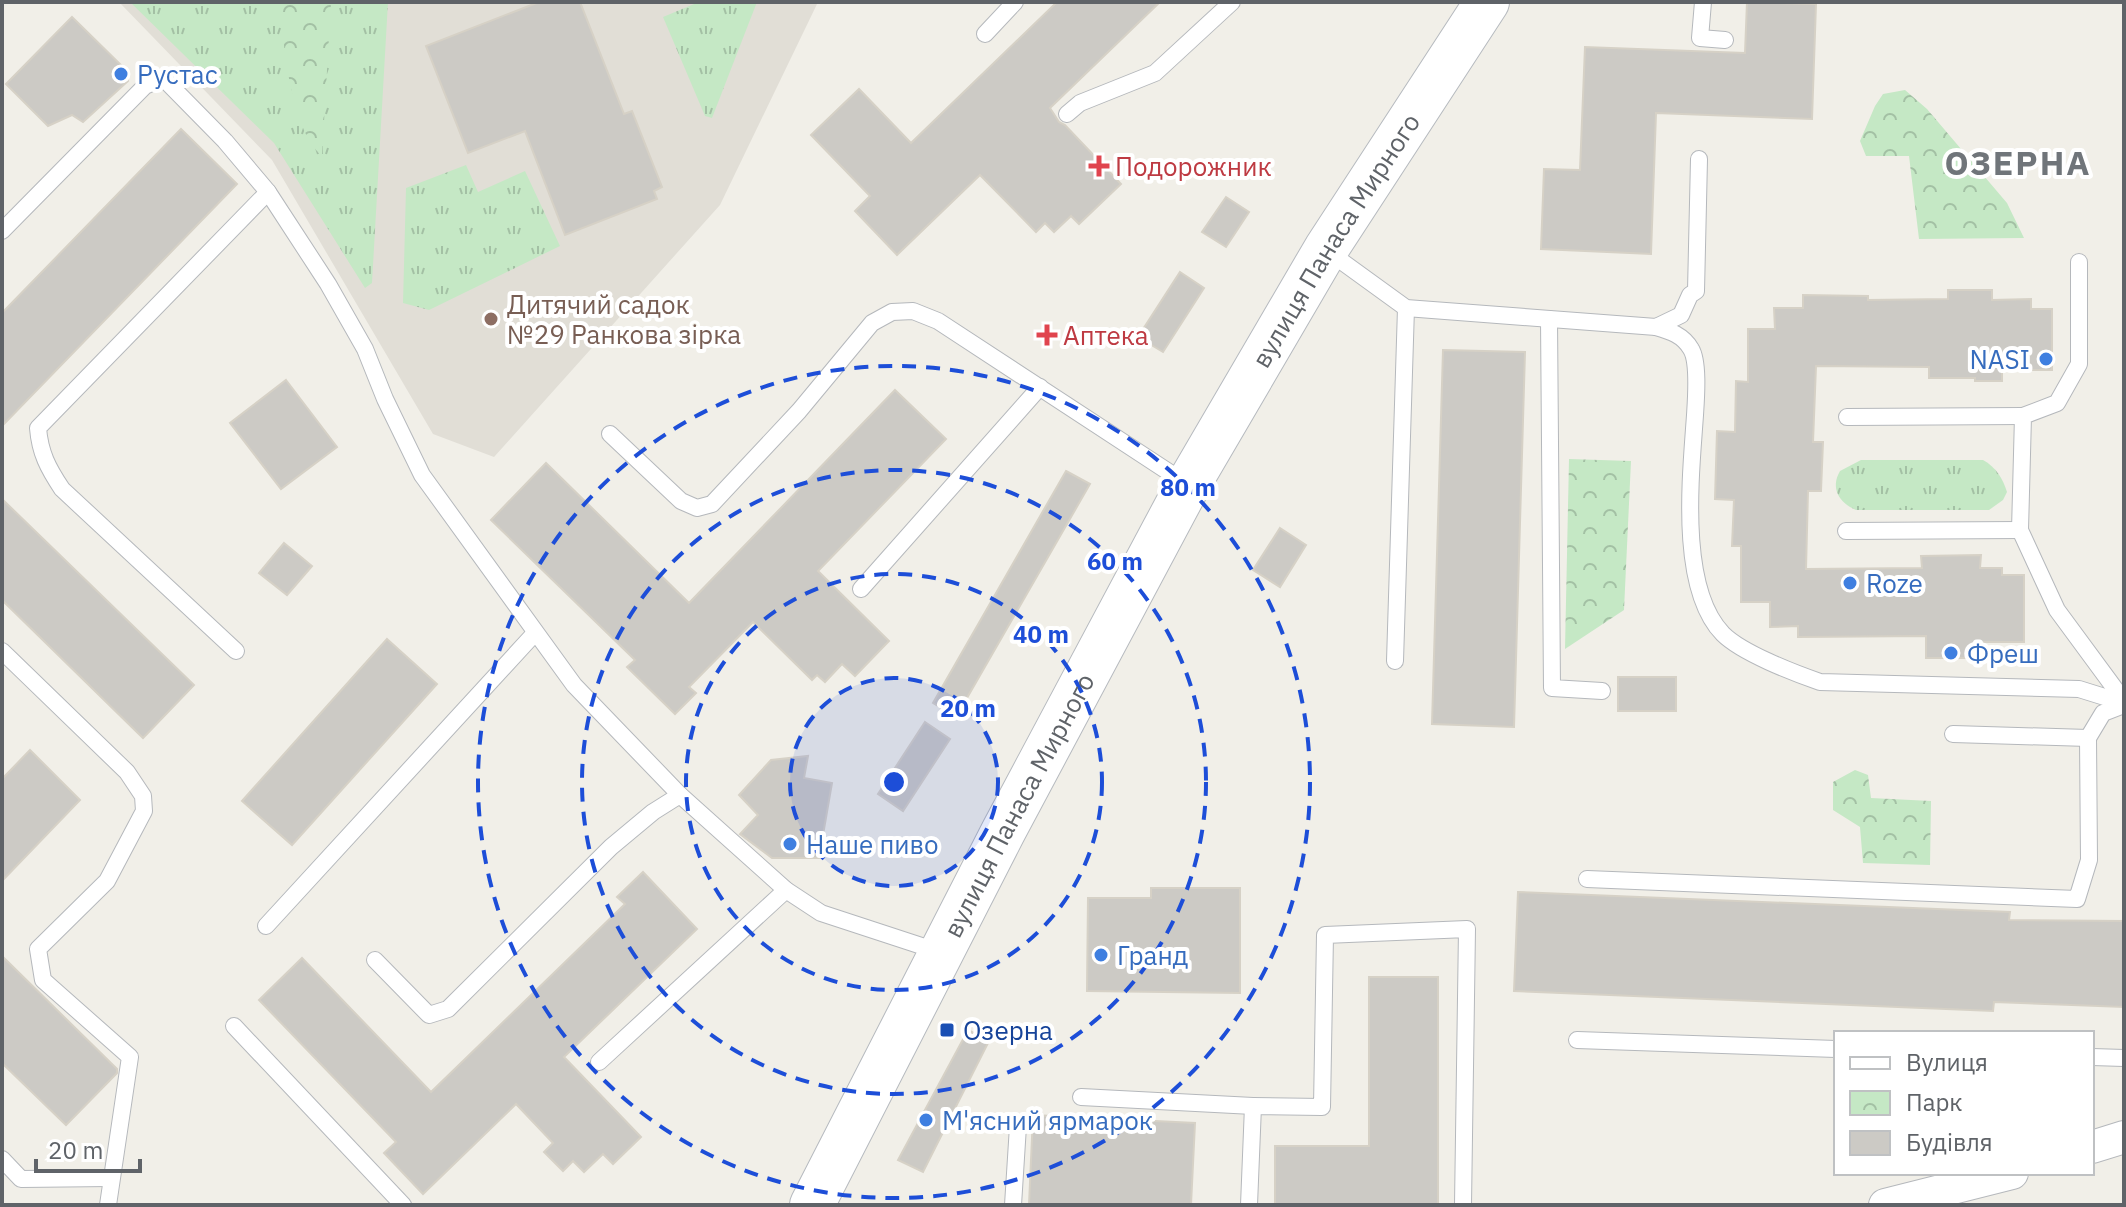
<svg xmlns="http://www.w3.org/2000/svg" width="2126" height="1207" font-family="'IBM Plex Sans',sans-serif">
<defs>
<pattern id="grass-tufts" width="24" height="20" patternUnits="userSpaceOnUse" patternTransform="scale(2)"><rect width="24" height="20" fill="#c5e8c5"/><path d="M3 7l-1-3M5 7V3M7 7l1-3M15 17l-1-3M17 17v-4M19 17l1-3" fill="none" stroke="#a3c0a4"/></pattern>
<pattern id="park-crowns" width="20" height="18" patternUnits="userSpaceOnUse" patternTransform="scale(2)"><rect width="20" height="18" fill="#c5e8c5"/><path d="M2 6a3 3 0 1 1 6 0M12 15a3 3 0 1 1 6 0" fill="none" stroke="#a3c0a4"/></pattern>
</defs>
<rect width="100%" height="100%" fill="#f1efe8"/>
<path fill="#e1ded6" d="M119,2H818L720,205L494,457L433,434L272,160Z"/>
<g fill="url(#grass-tufts)">
<path d="M130,2H388L372,283L365,288L274,143Z"/>
<path d="M699,2H757L712,118L705,116L663,17Z"/>
<path d="M466,165L478,192L525,171L560,246L429,310L403,303L406,188Z"/>
<path d="M1861,460H1983C1996,467 2003,479 2007,492L2003,500L1989,510H1856C1839,503 1830,488 1840,471Z"/>
</g>
<g fill="url(#park-crowns)">
<path d="M280,2H331L322,156C290,129 283,43 280,2Z"/>
<path d="M1905,90L1927,109L2007,203L2024,238L1919,239L1909,156H1866L1860,141L1875,106L1883,94Z"/>
<path d="M1569,459L1631,461L1624,610L1565,649Z"/>
<path d="M1855,770L1868,775L1871,798L1931,801L1930,865L1863,863L1860,827L1833,810V782Z"/>
</g>
<g fill="#cccac5" stroke="#d6d1c6" stroke-width="2">
<path d="M539,2H580L624,114L632,111L662,187L654,191L657,199L565,235L525,131L468,153L426,46Z"/>
<path d="M1057,2H1160L1050,108L1059,122L1065,125L1121,184L1079,224L1071,216L1054,232L1045,223L1036,232L980,175L897,255L855,211L870,196L811,135L859,89L911,143Z"/>
<path d="M1747,2L1816,4L1812,119L1656,113L1651,254L1541,249L1544,169L1580,170L1585,47L1745,53Z"/>
<path d="M72,17L124,68L128,81L83,122L72,115L48,126L6,84Z"/>
<path d="M181,129L237,184L2,426V313Z"/>
<path d="M1226,197L1249,212L1226,247L1202,232Z"/>
<path d="M1180,272L1204,288L1163,352L1138,337Z"/>
<path d="M1948,290H1992V300L2031,299V309H2052V370H2002V381H1975V378H1929V367L1816,366L1813,442H1823L1821,491H1808L1806,569L1922,568L1921,556L1981,555L1980,568H2002V575H2024V642H1975V658H1926V636L1798,637V626L1770,627V602H1741V546H1732L1734,500L1715,499L1717,431L1735,432L1736,381L1748,382V329H1775L1774,308H1803V295L1868,296V300L1948,299Z"/>
<path d="M1443,350L1525,352L1514,727L1432,724Z"/>
<path d="M286,380L337,447L281,489L230,423Z"/>
<path d="M895,390L946,439L818,571L889,641L855,676L842,664L825,682L817,675L812,680L753,622L689,687L696,693L675,714L627,667L635,660L491,520L546,463L689,603Z"/>
<path d="M1066,471L1090,484L956,717L933,703Z"/>
<path d="M2,499L194,685L143,738L2,600Z"/>
<path d="M1280,528L1306,545L1280,587L1253,570Z"/>
<path d="M284,543L312,566L287,595L259,573Z"/>
<path d="M387,639L437,684L292,845L242,801Z"/>
<rect x="1618" y="677" width="58" height="34"/>
<path d="M925,722L950,739L903,811L878,794Z"/>
<path d="M30,750L80,800L2,881V779Z"/>
<path d="M808,756L804,778L832,783L819,858H772L740,834L758,815L739,795L771,760Z"/>
<path d="M643,872L697,929L564,1057L641,1137L613,1164L603,1154L584,1172L573,1161L563,1171L544,1152L553,1143L516,1104L423,1194L384,1153L396,1142L259,1000L302,958L431,1092L625,904L617,897Z"/>
<path d="M1151,888H1240V993L1087,991L1088,898H1151Z"/>
<path d="M1518,892L2010,912L2009,920L2124,921V1007L1994,1002L1993,1011L1514,991Z"/>
<path d="M2,956L117,1069V1073L66,1125L2,1063Z"/>
<path d="M1369,977H1438V1205H1275V1146H1369Z"/>
<path d="M968,1030L989,1041L923,1172L898,1160Z"/>
<path d="M1033,1115L1195,1123L1191,1205H1029Z"/>
</g>
<g fill="none" stroke-linecap="round" stroke-linejoin="round">
<defs>
<g id="service">
<path d="M1703,2L1700,38L1725,40"/>
<path d="M985,34L1015,2"/>
<path d="M1067,114L1080,103L1155,73L1232,2"/>
<path d="M2,231L145,86L163,78L225,141L268,192L328,284L365,349L385,399L422,475L574,685L680,795L786,890L821,913L940,952"/>
<path d="M1326,250L1406,308L1656,327L1681,315L1690,295L1696,291L1699,159"/>
<path d="M2079,262V364L2057,403L2023,416L2020,530L2057,610L2124,701"/>
<path d="M1549,319L1552,688L1602,691"/>
<path d="M1656,327C1670,331 1683,335 1691,349C1699,362 1696,399 1695,415C1691,474 1678,588 1723,634C1742,653 1794,673 1820,682L2079,689L2124,703"/>
<path d="M1847,417L2023,416"/>
<path d="M610,434L681,501L697,508L712,504L799,411L872,323L892,312L913,311L938,321L1187,484"/>
<path d="M1846,531L2020,530"/>
<path d="M861,589L1040,387"/>
<path d="M2,651L127,772L143,796L144,811L107,881L38,949L43,980L130,1057L108,1205"/>
<path d="M236,651L62,489C48,468 40,453 38,428L268,192"/>
<path d="M1395,661L1406,308"/>
<path d="M1953,734L2088,738"/>
<path d="M1587,879L2077,899L2089,860L2088,738L2103,713L2124,705"/>
<path d="M266,926L535,633"/>
<path d="M375,960L429,1015L448,1009L611,847L653,812L680,795"/>
<path d="M234,1026L403,1205"/>
<path d="M1577,1040L1836,1049"/>
<path d="M2092,1057L2124,1058"/>
<path d="M599,1062L786,890"/>
<path d="M1081,1097L1253,1106"/>
<path d="M2,1159L21,1179L110,1178"/>
<path d="M1013,1205L1018,1126"/>
<path d="M1249,1205L1253,1106L1322,1107L1325,935L1467,929L1463,1205"/>
</g>
<g id="minor">
<path d="M2092,1147L2124,1137"/>
<path d="M1885,1205L2012,1173"/>
</g>
<g id="secondary">
<path id="s1" d="M812,1205L1003,832L1188,485L1326,249L1487,2"/>
</g>
</defs>
<use href="#service" stroke="#b5b8bc" stroke-width="18"/>
<use href="#minor" stroke="#b5b8bc" stroke-width="34"/>
<use href="#secondary" stroke="#b6babf" stroke-width="46"/>
<use href="#service" stroke="#fff" stroke-width="16"/>
<use href="#minor" stroke="#fff" stroke-width="32"/>
<use href="#secondary" stroke="#fff" stroke-width="44"/>
</g>
<circle cx="894" cy="782" r="104" fill="#1d4ed8" fill-opacity=".12"/>
<g fill="none" stroke="#1d4ed8" stroke-width="4" stroke-dasharray="14 10">
<circle cx="894" cy="782" r="104"/>
<circle cx="894" cy="782" r="208"/>
<circle cx="894" cy="782" r="312"/>
<circle cx="894" cy="782" r="416"/>
</g>
<g fill="#3f7fe0" stroke="#fff" stroke-width="3">
<circle cx="121" cy="74" r="8"/>
<circle cx="2046" cy="359" r="8"/>
<circle cx="1850" cy="583" r="8"/>
<circle cx="1951" cy="653" r="8"/>
<circle cx="790" cy="844" r="8"/>
<circle cx="1101" cy="955" r="8"/>
<circle cx="926" cy="1120" r="8"/>
</g>
<g fill="#e0444e" stroke="#fff" stroke-width="3">
<path d="M1095 154h8v8h8v8h-8v8h-8v-8h-8v-8h8z"/>
<path d="M1043 323h8v8h8v8h-8v8h-8v-8h-8v-8h8z"/>
</g>
<circle fill="#8d6e63" stroke="#fff" stroke-width="3" cx="491" cy="319" r="8"/>
<rect fill="#1a4fb4" stroke="#fff" stroke-width="3" x="939" y="1022" width="16" height="16" rx="4"/>
<g text-anchor="middle" dominant-baseline="central" stroke-width="8" stroke-linejoin="round" paint-order="stroke">
<g font-size="26" fill="#366cbe" stroke="#fff" text-anchor="start">
<text x="137" y="74">Рустас</text>
<text x="2030" y="359" text-anchor="end">NASI</text>
<text x="1866" y="583">Roze</text>
<text x="1967" y="653">Фреш</text>
<text x="806" y="844">Наше пиво</text>
<text x="1117" y="955">Гранд</text>
<text x="942" y="1120">М'ясний ярмарок</text>
</g>
<g font-size="26" fill="#be3a42" stroke="#fff" text-anchor="start">
<text x="1115" y="166">Подорожник</text>
<text x="1063" y="335">Аптека</text>
</g>
<g font-size="26" fill="#5f6368" stroke="#fff">
<text stroke="none"><textPath href="#s1" startOffset="1098">вулиця Панаса Мирного</textPath></text>
<text stroke="none"><textPath href="#s1" startOffset="450">вулиця Панаса Мирного</textPath></text>
</g>
<g font-size="26" fill="#785e54" stroke="#fff" text-anchor="start">
<text x="507" y="304">Дитячий садок<tspan x="507" dy="30">№29 Ранкова зірка</tspan></text>
</g>
<g font-size="26" fill="#164399" stroke="#fff" text-anchor="start">
<text x="963" y="1030">Озерна</text>
</g>
<g font-size="34" font-weight="bold" letter-spacing="2" fill="#70757a" stroke="#fff">
<text x="2018" y="162">ОЗЕРНА</text>
</g>
</g>
<circle cx="894" cy="782" r="12" fill="#1d4ed8" stroke="#fff" stroke-width="4"/>
<g font-size="24" text-anchor="middle" font-weight="bold" fill="#1d4ed8" stroke="#fff" stroke-width="8" stroke-linejoin="round" paint-order="stroke">
<text x="1188" y="496">80 m</text>
<text x="1115" y="570">60 m</text>
<text x="1041" y="643">40 m</text>
<text x="968" y="717">20 m</text>
</g>
<rect width="2126" height="1207" fill="none" stroke="#5f6368" stroke-width="8"/>
<rect x="1834" y="1031" width="260" height="144" fill="#ffffff" stroke="#bfc1c3" stroke-width="2"/>
<rect x="1850" y="1057" width="40" height="12" fill="#ffffff" stroke="#bfc1c3" stroke-width="2"/>
<text x="1906" y="1071" font-size="24" fill="#5f6368">Вулиця</text>
<rect x="1850" y="1091" width="40" height="24" fill="url(#park-crowns)" stroke="#bfc1c3" stroke-width="2"/>
<text x="1906" y="1111" font-size="24" fill="#5f6368">Парк</text>
<rect x="1850" y="1131" width="40" height="24" fill="#cccac5" stroke="#bfc1c3" stroke-width="2"/>
<text x="1906" y="1151" font-size="24" fill="#5f6368">Будівля</text>
<path d="M36 1159v12h104v-12" fill="none" stroke="#5f6368" stroke-width="4"/>
<text x="48" y="1159" font-size="24" fill="#5f6368" stroke="#ffffff" stroke-width="6" paint-order="stroke">20 m</text>
</svg>
